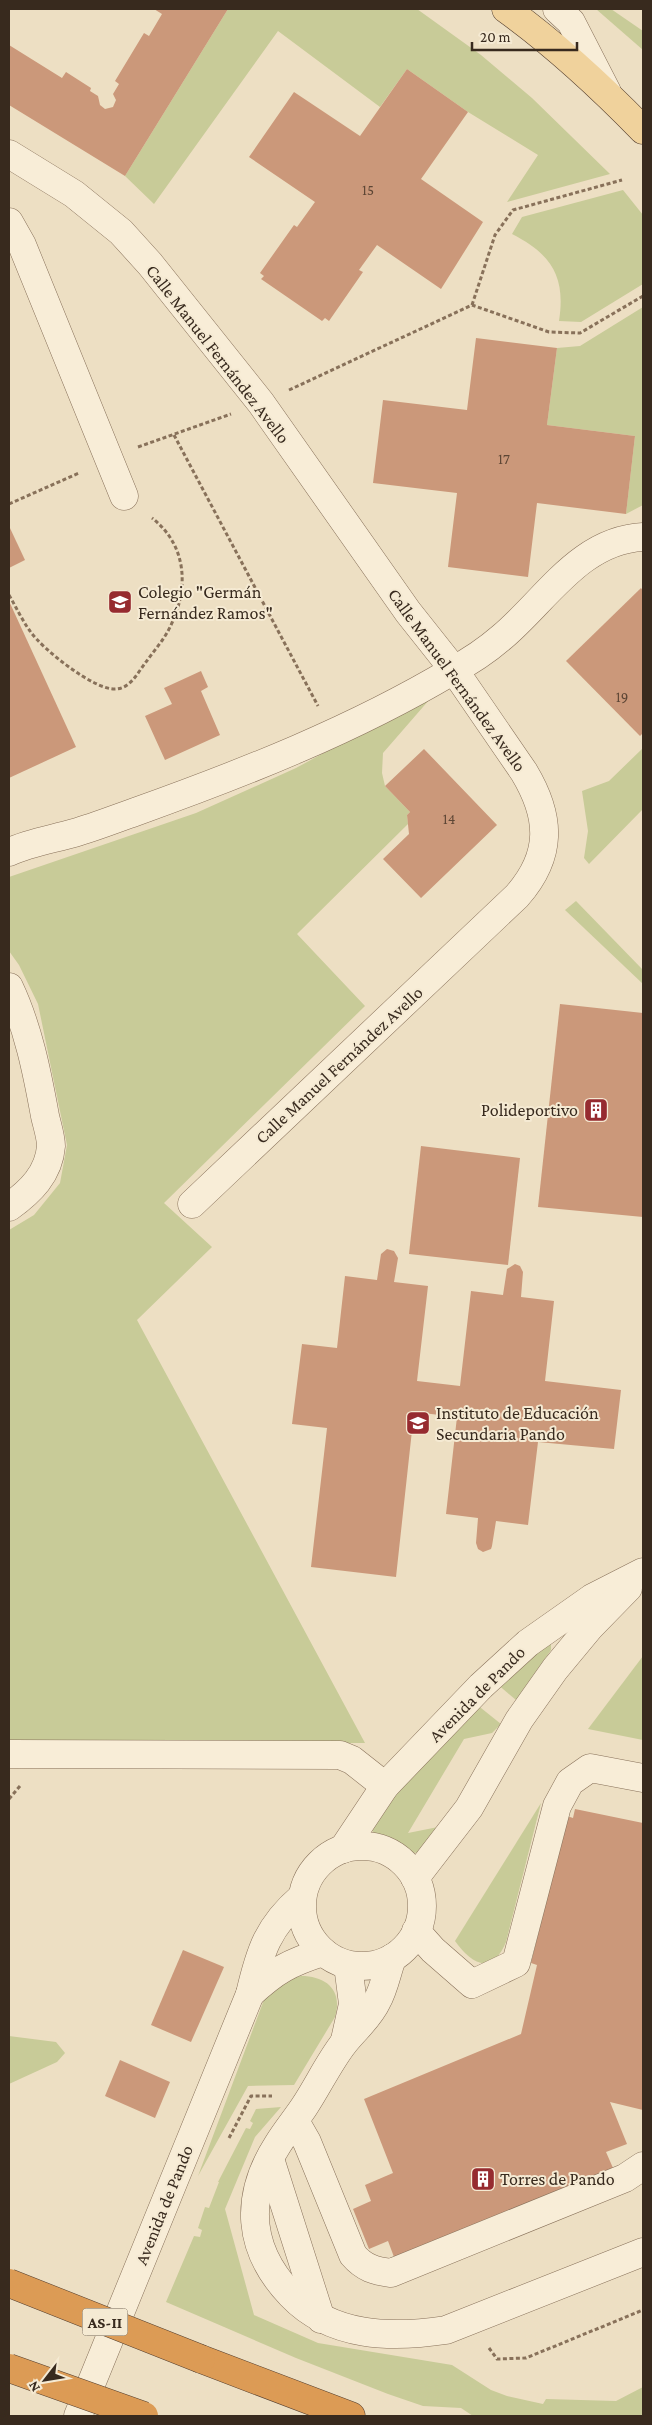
<svg xmlns="http://www.w3.org/2000/svg" width="652" height="2425" font-family="'Crimson Pro',serif">
<rect width="100%" height="100%" fill="#eddfc3"/>
<g fill="#c8cb98">
<path d="M228,9H417L481,55L532,98L610,174L507,202L538,155L468,112L407,69L380,107L278,31L154,204L125,176Z"/>
<path d="M596,9H611L643,31V50Z"/>
<path d="M623,190L643,215V284L581,322L559,321C566,276 551,254 512,234L522,217Z"/>
<path d="M643,307V505L626,514L635,436L547,425L557,348L580,346Z"/>
<path d="M436,692L383,753L382,773L385,786L410,812L407,815L408,824L297,934L365,1006L164,1203L212,1247L137,1320L365,1743L9,1742V1230L34,1215L60,1183L67,1145L38,1004L19,965L9,951V877L196,813L296,768Z"/>
<path d="M643,748V809L589,864L584,858L588,831L582,791L609,781Z"/>
<path d="M576,901L643,970V984L565,910Z"/>
<path d="M548,1643L551,1644V1650L516,1700L496,1683Z"/>
<path d="M643,1656V1740L588,1729Z"/>
<path d="M476,1704L501,1724L492,1733L464,1739L408,1833L438,1827L421,1852L413,1853L402,1844L374,1834L370,1825L373,1820Z"/>
<path d="M541,1803L506,1942C492,1976 471,1964 455,1941Z"/>
<path d="M301,1976C327,1976 343,1991 335,2017L294,2085L248,2086L198,2176L265,1997L288,1979Z"/>
<path d="M9,2036L56,2042L65,2053L57,2062L9,2084Z"/>
<path d="M281,2107L255,2137L225,2209L254,2315L318,2343L452,2365L491,2390L507,2396L543,2404L546,2399L616,2401L643,2387V2416H473L461,2408L423,2406L388,2394L296,2358L166,2302L194,2236L200,2237L202,2230L198,2228L205,2207L209,2208L219,2182H218L246,2128L250,2129L253,2123L250,2121L256,2109Z"/>
</g>
<g fill="#cb987a">
<path d="M154,9H228L125,176L9,105V45L62,78L66,72L91,88L90,91L98,96L100,105L105,109L113,107L116,100L113,94L119,84L115,81L144,33L149,36L162,14Z"/>
<path d="M407,69L468,112L421,179L483,222L441,289L377,245L359,270L363,272L329,321L325,318L322,321L261,279L264,276L260,273L294,225L297,227L315,202L249,157L294,92L360,136Z"/>
<path d="M476,338L557,348L547,425L635,436L626,514L537,503L528,577L448,567L457,493L373,483L383,400L467,410Z"/>
<path d="M9,526L25,560L9,568Z"/>
<path d="M641,588L643,591V733L640,736L566,661Z"/>
<path d="M9,601L76,747L9,778Z"/>
<path d="M201,671L208,687L201,691L220,735L165,760L145,716L172,704L164,688Z"/>
<path d="M424,749L497,825L421,898L383,859L409,834L407,815L410,812L385,786Z"/>
<path d="M560,1004L643,1013V1217L538,1207Z"/>
<path d="M421,1146L520,1158L508,1265L409,1254Z"/>
<path d="M387,1249L394,1251L398,1258L394,1282L428,1286L417,1381L460,1386L471,1291L503,1295L507,1269L515,1264L520,1266L523,1272L521,1297L554,1301L545,1381L621,1390L614,1449L538,1442L528,1525L496,1521L492,1546L491,1549L483,1552L478,1549L476,1543L478,1518L446,1514L457,1417L414,1412L396,1577L311,1567L327,1428L292,1424L302,1344L337,1348L345,1276L377,1280L381,1254Z"/>
<path d="M575,1809L643,1823V2110L610,2102L627,2144L606,2152L613,2168L394,2257L388,2241L369,2249L353,2209L371,2201L365,2185L393,2173L364,2099L521,2034L537,1965L531,1963L567,1816L573,1818Z"/>
<path d="M183,1950L224,1967L191,2042L151,2025Z"/>
<path d="M120,2060L170,2082L155,2118L105,2096Z"/>
</g>
<g fill="none" stroke-linecap="round" stroke-linejoin="round">
<defs>
<g id="minor">
<path d="M557,9L571,22L607,92"/>
<path d="M9,154L74,194L121,232L150,264L261,403L408,612L454,670L524,772C551,817 553,855 517,896L192,1204"/>
<path d="M9,222L22,245L124,496"/>
<path d="M9,852C29,843 53,839 74,833C95,827 115,819 135,812C244,773 353,730 452,671C469,662 487,650 502,637C546,600 580,540 643,537"/>
<path d="M9,987C28,1027 37,1072 45,1116C47,1125 51,1137 51,1146C49,1174 30,1192 9,1207"/>
<path d="M9,1754L340,1755L352,1760L385,1786"/>
<circle cx="362" cy="1906" r="60"/>
<path d="M343,1849L385,1786L481,1686L528,1643L592,1598L643,1572"/>
<path d="M415,1878L469,1808L519,1720L555,1669L589,1628L628,1588"/>
<path d="M416,1931L433,1950L472,1984L516,1963L557,1806L570,1782L590,1768L643,1778"/>
<path d="M392,1958C387,1972 384,1989 377,2001C369,2018 355,2029 344,2043C329,2062 318,2086 304,2107C296,2119 286,2131 278,2144C244,2197 247,2249 291,2295C332,2338 392,2338 446,2330L643,2252"/>
<path d="M250,1994C276,1970 289,1963 323,1952"/>
<path d="M345,2040L353,2004L348,1965"/>
<path d="M295,2121L307,2142L353,2255C364,2268 375,2271 391,2273L625,2178L643,2166"/>
<path d="M270,2159L321,2319"/>
<path d="M78,2416L250,1994C260,1951 268,1926 302,1897"/>
</g>
<path id="major" d="M506,9C556,45 600,86 643,130"/>
<path id="highway" d="M201,2359L351,2416"/>
</defs>
<use href="#minor" stroke="#88715a" stroke-width="29"/>
<use href="#major" stroke="#553f2f" stroke-width="29"/>
<use href="#highway" stroke="#553f2f" stroke-width="29"/>
<g stroke="#88715a" stroke-width="3" stroke-dasharray="4 2.5" stroke-linecap="butt">
<path d="M472,305L495,235L513,210L622,180"/>
<path d="M289,390L472,305L549,332L580,333L643,296"/>
<path d="M174,435L318,706"/>
<path d="M138,447L231,414"/>
<path d="M9,504L79,473"/>
<path d="M9,595C16,607 22,620 30,631C42,649 95,691 116,689C131,688 138,672 146,662C153,652 162,642 168,631C189,592 189,547 152,518"/>
<path d="M9,1799L20,1786"/>
<path d="M229,2138L251,2096H272"/>
<path d="M489,2348L497,2359L526,2358L643,2310"/>
</g>
<use href="#minor" stroke="#f8edd7" stroke-width="28"/>
<use href="#major" stroke="#f0d29c" stroke-width="28"/>
<use href="#highway" stroke="#dc9b55" stroke-width="28"/>
<defs>
<g id="highway-bridge">
<path d="M9,2283L201,2359"/>
<path d="M9,2368L144,2416"/>
</g>
</defs>
<use href="#highway-bridge" stroke="#553f2f" stroke-width="29" stroke-linecap="butt"/>
<use href="#highway-bridge" stroke="#dc9b55" stroke-width="28"/>
</g>
<defs>
<symbol id="school-square" viewBox="-11 -11 22 22"><rect x="-9" y="-9" width="18" height="18" rx="4" fill="#962b30" stroke="#f5ead3"/><path d="M0-5L7-2L0 1L-7-2ZM-4 1L0 2.5L4 1V4Q0 6-4 4Z" fill="#fff"/></symbol>
<symbol id="building-square" viewBox="-11 -11 22 22"><rect x="-9" y="-9" width="18" height="18" rx="4" fill="#962b30" stroke="#f5ead3"/><path d="M-4-6H4V6H1V3H-1V6H-4ZM-2.5-4.3h1.7v1.8h-1.7ZM.8-4.3h1.7v1.8H.8ZM-2.5-1h1.7V.8h-1.7ZM.8-1h1.7V.8H.8Z" fill="#fff"/></symbol>
</defs>
<g fill-rule="evenodd">
<use href="#school-square" x="106" y="588" width="28" height="28"/>
<use href="#building-square" x="582" y="1096" width="28" height="28"/>
<use href="#school-square" x="404" y="1409" width="28" height="28"/>
<use href="#building-square" x="469" y="2165" width="28" height="28"/>
</g>
<g text-anchor="middle" dominant-baseline="central" stroke-width="4" stroke-linejoin="round" paint-order="stroke">
<g font-size="15" fill="#5d4635">
<text x="368" y="190">15</text>
<text x="504" y="459">17</text>
<text x="622" y="697">19</text>
<text x="449" y="819">14</text>
</g>
<rect fill="#f5ead3" stroke="#716454" stroke-width="1" x="82.5" y="2308.5" width="45" height="27" rx="4"/>
<g font-size="16" font-weight="bold" fill="#382a1e">
<text x="105" y="2322">AS-II</text>
</g>
<g font-size="18" fill="#382a1e" stroke="#f5ead3">
<text transform="translate(218 354) rotate(52)">Calle Manuel Fernández Avello</text>
<text transform="translate(457 680) rotate(54)">Calle Manuel Fernández Avello</text>
<text transform="translate(339 1065) rotate(-43)">Calle Manuel Fernández Avello</text>
<text transform="translate(477 1694) rotate(-45)">Avenida de Pando</text>
<text transform="translate(164 2205) rotate(-68)">Avenida de Pando</text>
</g>
<g font-size="18" fill="#382a1e" stroke="#f5ead3" text-anchor="start">
<text x="138" y="592">Colegio "Germán<tspan x="138" dy="21">Fernández Ramos"</tspan></text>
<text x="578" y="1110" text-anchor="end">Polideportivo</text>
<text x="436" y="1413">Instituto de Educación<tspan x="436" dy="21">Secundaria Pando</tspan></text>
<text x="500" y="2179">Torres de Pando</text>
</g>
</g>
<rect width="652" height="2425" fill="none" stroke="#382a1e" stroke-width="20"/>
<g transform="translate(45 2380) rotate(239)" stroke="#f5ead3" stroke-width="4" paint-order="stroke">
<path d="M0-4L9 19L0 12L-9 19Z" fill="#382a1e"/>
<text y="-8" font-size="14" font-weight="bold" text-anchor="middle" fill="#382a1e">N</text>
</g>
<path d="M472 42v8h105v-8" fill="none" stroke="#382a1e" stroke-width="2.5"/>
<text x="480" y="42" font-size="15" fill="#382a1e" stroke="#f5ead3" stroke-width="4" paint-order="stroke">20 m</text>
</svg>
